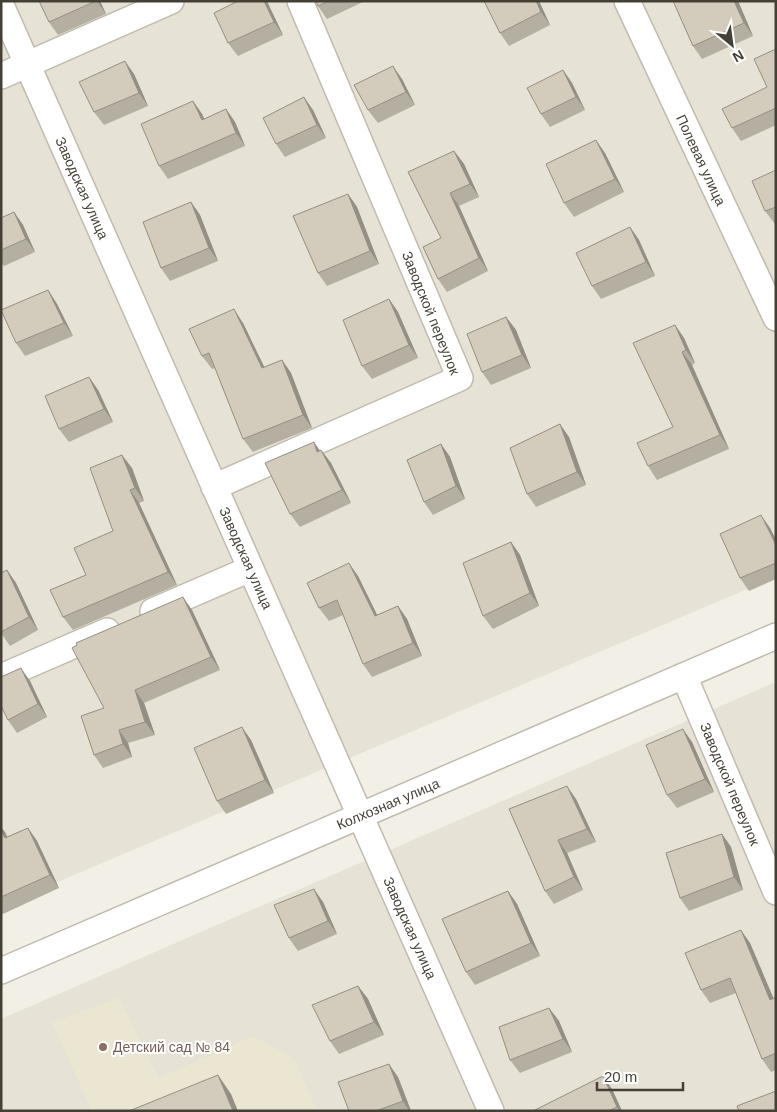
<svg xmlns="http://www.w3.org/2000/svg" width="777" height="1112" font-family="Arial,sans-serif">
<rect width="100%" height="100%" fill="#f2f0e6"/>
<g fill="#e6e2d5">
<path d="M1,1H776V577L1,906Z"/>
<path d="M776,682V1111H1V1019Z"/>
</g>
<path fill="#eae6d1" d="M119,997L159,1078L253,1036L294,1058L317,1111H92L52,1023Z"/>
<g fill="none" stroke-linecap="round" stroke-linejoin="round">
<defs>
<g id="street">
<path d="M627,1L776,318"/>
<path d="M1,5L491,1111"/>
<path d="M1,76L171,1"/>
<path d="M214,487L460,378L300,1"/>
<path d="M153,611L250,569"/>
<path d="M684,676L776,892"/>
<path d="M1,677L107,631"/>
<path d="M1,971L776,636"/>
</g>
</defs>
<use href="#street" stroke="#c0bbac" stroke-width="28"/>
<use href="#street" stroke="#fff" stroke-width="25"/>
</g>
<g fill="#b5afa2">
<path d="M39,1H100L106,14L58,35L49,22Z"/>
<path d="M238,1H267L283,35L238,56L228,43Z"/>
<path d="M316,1H365L327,19L318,6Z"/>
<path d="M484,1H539L550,25L509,46L500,33Z"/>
<path d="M673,1H738L753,36L702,59L693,46Z"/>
<path d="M776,49V125L741,141L732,128L767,87Z"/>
<path d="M563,70L572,83L585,110L550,127L541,114Z"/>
<path d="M134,74L148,106L104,125L94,112Z"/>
<path d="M402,79L415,105L378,123L368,110Z"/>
<path d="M193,101L202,114L204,119L226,109L235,122L245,146L168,179L159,166Z"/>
<path d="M313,110L326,138L285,157L276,144Z"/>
<path d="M454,151L464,164L479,197L459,206L488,271L447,292L438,279L441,238Z"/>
<path d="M605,153L624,192L574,217L564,203Z"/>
<path d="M776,170V224H775L765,211Z"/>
<path d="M348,194L357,207L379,264L327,286L318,273Z"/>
<path d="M191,202L200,215L218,261L170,281L161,268Z"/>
<path d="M14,212L23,225L35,252L4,266L1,263V218Z"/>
<path d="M630,227L639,240L655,276L601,299L592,286Z"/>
<path d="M48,290L57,304L73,336L25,356L16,343Z"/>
<path d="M389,299L398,312L418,358L372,379L362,366Z"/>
<path d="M506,317L516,330L531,368L491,385L482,372Z"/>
<path d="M243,323L264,367L282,360L291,373L312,428L253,452L243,439L215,368L212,369L202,356Z"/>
<path d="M675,325L684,338L695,363L692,365L729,449L657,480L648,466L673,427Z"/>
<path d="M89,377L98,390L113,422L69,442L59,429Z"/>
<path d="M569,437L586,485L536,507L527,494Z"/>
<path d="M441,444L450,457L465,499L433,515L424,502Z"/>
<path d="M320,450H321L331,463L351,503L300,527L290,514Z"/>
<path d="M132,468L144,501L139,503L177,585L73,630L63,617L86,575L113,531Z"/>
<path d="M770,528L776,540V579L749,591L740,578Z"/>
<path d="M511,542L520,555L539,606L493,629L483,616Z"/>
<path d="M7,570L16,583L38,630L10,646L1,633V573Z"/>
<path d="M358,576L377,615L398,606L407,619L422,656L372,677L363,664L343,615L329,621L319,608Z"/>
<path d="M192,610L220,670L144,703L155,735L128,743L132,757L103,768L94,755L104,708Z"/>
<path d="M30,681L47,717L17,733L8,720Z"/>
<path d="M251,740L274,793L226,814L217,801Z"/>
<path d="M692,742L714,792L677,808L667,795Z"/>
<path d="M576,799L596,842L567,853L583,890L554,904L545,891L509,809Z"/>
<path d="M1,827L7,837L28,828L37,841L59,888L3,914L1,912Z"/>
<path d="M722,834L731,847L743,890L689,911L680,898Z"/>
<path d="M508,891L517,904L540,956L475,985L466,972Z"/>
<path d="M323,902L337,934L298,951L289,938Z"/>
<path d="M750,943L773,998L776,997V1070L771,1072L762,1059L736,993L710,1003L701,990Z"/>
<path d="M358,986L368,999L384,1035L339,1054L330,1041Z"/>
<path d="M549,1008L559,1021L572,1052L520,1073L510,1060Z"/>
<path d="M398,1077L411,1111H349Z"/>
<path d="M612,1089L622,1111H533Z"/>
</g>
<g fill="#948f84">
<path d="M97,1H100L106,14Z"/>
<path d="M264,1H267L268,4L283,35L274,22Z"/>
<path d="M536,1H539L550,25L541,12Z"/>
<path d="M734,1H738L753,36L744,23Z"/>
<path d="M125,61L134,74L148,106L139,93Z"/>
<path d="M393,66L402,79L415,105L406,92Z"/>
<path d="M563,70L572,83L585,110L576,97Z"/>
<path d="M304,97L313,110L326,138L317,125Z"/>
<path d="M193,101L202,114L211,133L202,120Z"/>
<path d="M226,109L235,122L245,146L236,133Z"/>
<path d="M596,140L605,153L624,192L615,179Z"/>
<path d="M454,151L464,164L479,197L470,184Z"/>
<path d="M450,193L459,206L488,271L479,258Z"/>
<path d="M348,194L357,207L379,264L370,251Z"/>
<path d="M191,202L200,215L218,261L209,248Z"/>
<path d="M14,212L23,225L35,252L26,239Z"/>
<path d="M630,227L639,240L655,276L646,262Z"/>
<path d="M48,290L57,304L73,336L64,323Z"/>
<path d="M389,299L398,312L418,358L409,345Z"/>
<path d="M234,309L243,323L271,381L262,368Z"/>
<path d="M506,317L516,330L531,368L522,355Z"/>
<path d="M675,325L684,338L695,363L686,350Z"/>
<path d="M682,352L692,365L729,449L720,435Z"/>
<path d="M282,360L291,373L312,428L303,415Z"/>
<path d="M89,377L98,390L113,422L104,409Z"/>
<path d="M560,424L569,437L586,485L577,472Z"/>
<path d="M314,442L323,455L317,452Z"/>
<path d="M441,444L450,457L465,499L456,486Z"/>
<path d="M321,450L331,463L351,503L342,490Z"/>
<path d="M122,455L132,468L144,501L135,488Z"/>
<path d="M130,490L139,503L177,585L168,572Z"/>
<path d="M761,515L770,528L776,540V545Z"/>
<path d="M511,542L520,555L539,606L530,593Z"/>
<path d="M349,563L358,576L384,629L375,616Z"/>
<path d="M7,570L16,583L38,630L29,617Z"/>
<path d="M183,597L192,610L220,670L211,657Z"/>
<path d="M398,606L407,619L422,656L413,643Z"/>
<path d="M21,668L30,681L47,717L38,704Z"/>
<path d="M135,690L144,703L155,735L145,722Z"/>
<path d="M242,727L251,740L274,793L265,780Z"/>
<path d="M683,729L692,742L714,792L705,779Z"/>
<path d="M119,730L128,743L132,757L123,744Z"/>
<path d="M567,786L576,799L596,842L587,829Z"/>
<path d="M1,827L5,832L14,851L5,838L1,831Z"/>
<path d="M28,828L37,841L59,888L50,875Z"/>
<path d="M722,834L731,847L743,890L734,877Z"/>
<path d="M558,840L567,853L583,890L574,877Z"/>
<path d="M314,889L323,902L337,934L328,921Z"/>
<path d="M508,891L517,904L540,956L531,943Z"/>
<path d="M741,930L750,943L776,1004L770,1000Z"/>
<path d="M358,986L368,999L384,1035L374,1022Z"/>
<path d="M549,1008L559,1021L572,1052L563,1039Z"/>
<path d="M389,1064L398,1077L411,1111H409L403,1101Z"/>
<path d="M218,1075L231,1094L238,1111H233Z"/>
<path d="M603,1076L612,1089L622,1111H619L617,1107Z"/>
</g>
<g fill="#d3ccbc" stroke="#948f84">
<path d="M39,1H96L49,22Z"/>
<path d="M238,1H264L274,22L228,43L214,13Z"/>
<path d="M316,1H329L318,6Z"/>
<path d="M484,1H536L541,12L500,33Z"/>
<path d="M673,1H734L744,23L693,46Z"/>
<path d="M776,49V108L732,128L722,109L767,87L754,59Z"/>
<path d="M125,61L139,93L94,112L79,82Z"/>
<path d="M393,66L406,92L368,110L354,85Z"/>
<path d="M563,70L576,97L541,114L527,88Z"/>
<path d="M304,97L317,125L276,144L263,118Z"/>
<path d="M193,101L202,120L226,109L236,133L159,166L141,124Z"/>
<path d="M596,140L615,179L564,203L546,164Z"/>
<path d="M454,151L470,184L450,193L479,258L438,279L423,247L441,238L408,172Z"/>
<path d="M776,170V207L765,211L752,181Z"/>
<path d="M348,194L370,251L318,273L293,216Z"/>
<path d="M191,202L209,248L161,268L143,222Z"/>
<path d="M14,212L26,239L1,250V218Z"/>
<path d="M630,227L646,262L592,286L576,253Z"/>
<path d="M48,290L64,323L16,343L1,310Z"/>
<path d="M389,299L409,345L362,366L343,320Z"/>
<path d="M234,309L262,368L282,360L303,415L243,439L209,353L202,356L189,329Z"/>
<path d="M506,317L522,355L482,372L467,334Z"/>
<path d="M675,325L686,350L682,352L720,435L648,466L637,443L673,427L633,343Z"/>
<path d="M89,377L104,409L59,429L45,396Z"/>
<path d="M560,424L577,472L527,494L510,448Z"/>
<path d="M314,442L317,452L321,450L342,490L290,514L265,463Z"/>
<path d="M441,444L456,486L424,502L407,460Z"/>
<path d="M122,455L135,488L130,490L168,572L63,617L50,590L86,575L74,548L113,531L90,468Z"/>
<path d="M761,515L776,545V563L740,578L720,534Z"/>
<path d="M511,542L530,593L483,616L463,563Z"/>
<path d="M349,563L375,616L398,606L413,643L363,664L337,600L319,608L307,583Z"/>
<path d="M7,570L29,617L1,632V573Z"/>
<path d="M183,597L211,657L135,690L145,722L119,730L123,744L94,755L81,716L104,708L72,648L77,645L76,643Z"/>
<path d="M21,668L38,704L8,720L1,706V677Z"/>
<path d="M242,727L265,780L217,801L194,748Z"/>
<path d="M683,729L705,779L667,795L646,745Z"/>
<path d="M567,786L587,829L558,840L574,877L545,891L509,809Z"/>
<path d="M28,828L50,875L1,897V831L5,838Z"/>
<path d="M722,834L734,877L680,898L666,853Z"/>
<path d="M314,889L328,921L289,938L274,905Z"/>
<path d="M508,891L531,943L466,972L442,919Z"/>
<path d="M741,930L770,1000L776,997V1053L762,1059L730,978L701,990L685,953Z"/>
<path d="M358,986L374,1022L330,1041L312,1005Z"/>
<path d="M549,1008L563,1039L510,1060L499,1027Z"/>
<path d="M389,1064L403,1101L376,1111H349L338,1082Z"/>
<path d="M218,1075L233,1111H129Z"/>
<path d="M603,1076L617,1107L609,1111H533Z"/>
<path d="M776,1091V1111H739L737,1106Z"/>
</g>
<circle fill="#8d6e63" stroke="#fff" stroke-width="2" cx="103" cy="1047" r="5"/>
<g text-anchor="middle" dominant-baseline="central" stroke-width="4" stroke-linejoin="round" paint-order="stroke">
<g font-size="14" fill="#444036" stroke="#fff">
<text transform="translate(701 160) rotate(65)">Полевая улица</text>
<text transform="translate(82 188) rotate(66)">Заводская улица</text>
<text transform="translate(431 313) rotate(68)">Заводской переулок</text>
<text transform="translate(246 558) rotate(66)">Заводская улица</text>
<text transform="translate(730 784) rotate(67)">Заводской переулок</text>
<text transform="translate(388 804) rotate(-23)">Колхозная улица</text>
<text transform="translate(410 928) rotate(66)">Заводская улица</text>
</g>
<g font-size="14" fill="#785e54" stroke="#fff" text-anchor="start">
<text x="113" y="1047">Детский сад № 84</text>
</g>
</g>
<rect width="777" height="1112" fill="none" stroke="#444036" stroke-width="5"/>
<g transform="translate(732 45) rotate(151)" stroke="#ffffff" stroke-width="4" paint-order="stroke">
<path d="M0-4L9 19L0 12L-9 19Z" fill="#444036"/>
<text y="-8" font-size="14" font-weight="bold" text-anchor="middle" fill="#444036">N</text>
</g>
<path d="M597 1082v8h86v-8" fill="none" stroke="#444036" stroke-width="2.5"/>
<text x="604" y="1082" font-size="15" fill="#444036" stroke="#ffffff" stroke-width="4" paint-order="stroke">20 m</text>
</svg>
